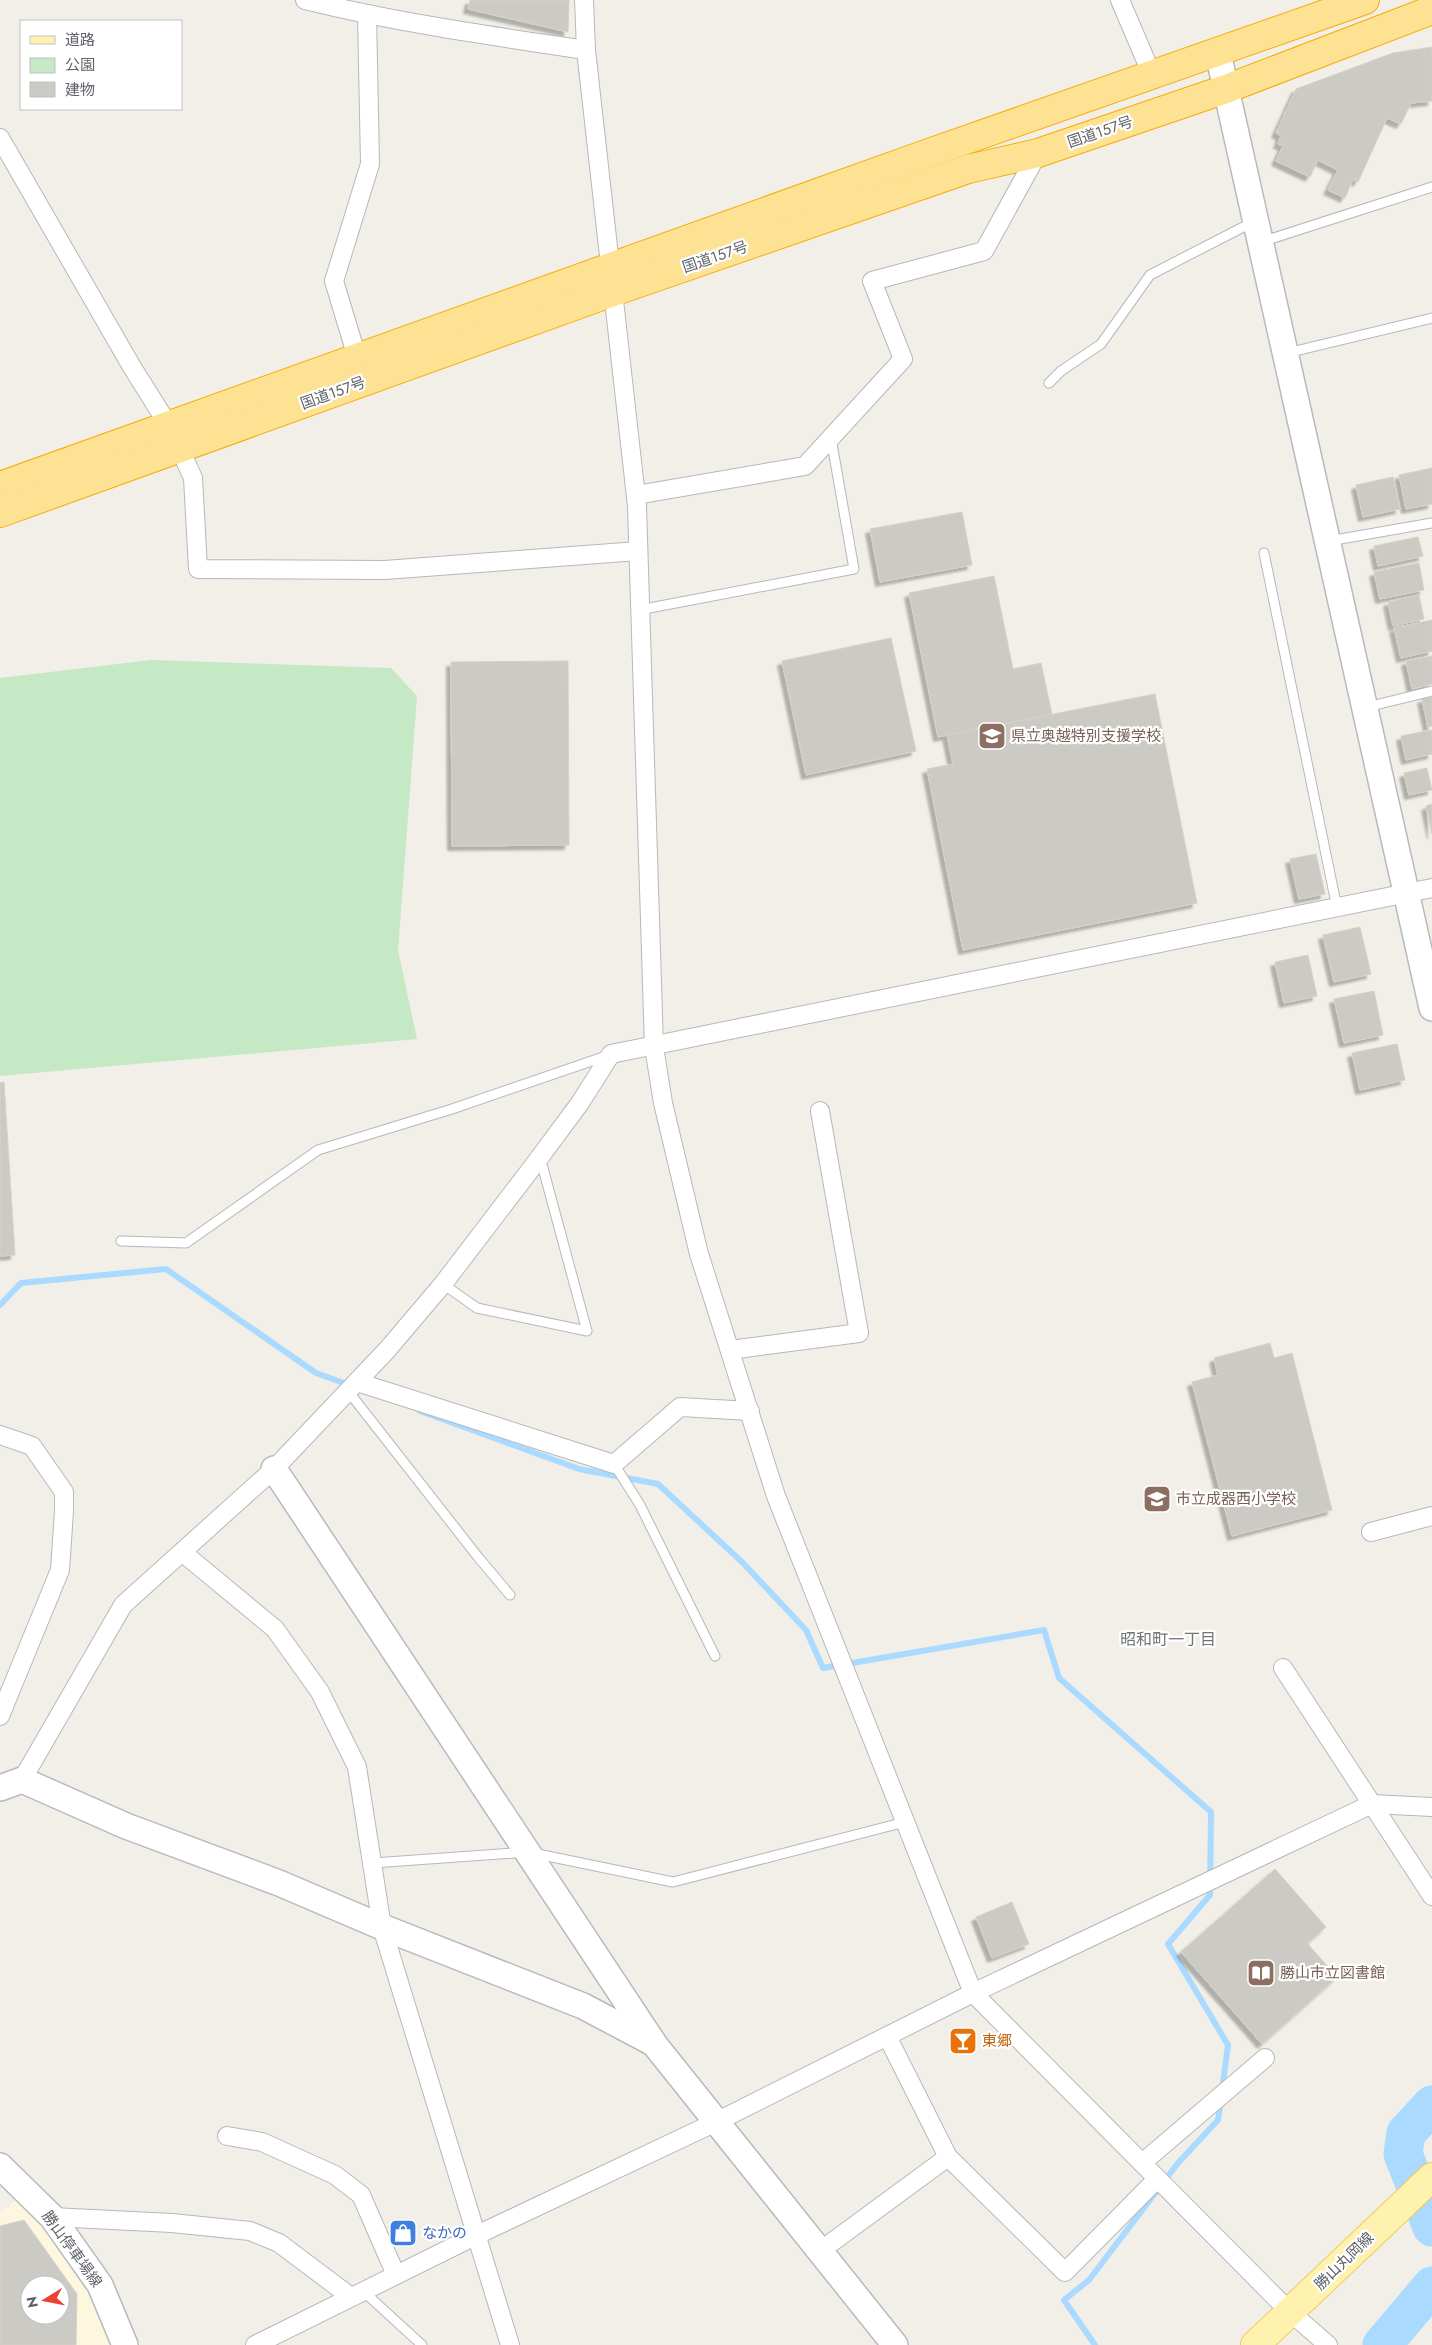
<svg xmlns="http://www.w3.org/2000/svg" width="1432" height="2345" font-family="Jost,'Noto Sans JP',sans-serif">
<defs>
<filter id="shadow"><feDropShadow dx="-4.5" dy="4.5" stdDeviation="1" flood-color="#0004"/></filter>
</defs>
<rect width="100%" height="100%" fill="#f1efe8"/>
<path fill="#fef7e0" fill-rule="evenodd" d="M16,2200L60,2248L95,2304L110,2345H0V2213ZM30,2285H60V2315H30Z"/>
<path fill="#c5e8c5" d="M151,660L391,668L417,696L398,950L417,1039L0,1076V678Z"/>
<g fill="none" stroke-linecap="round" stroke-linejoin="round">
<g stroke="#aadaff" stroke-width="6">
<path d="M0,1305L21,1283L166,1269L316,1373L352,1386"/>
<path d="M420,1411L579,1469L658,1484L742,1562L806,1630L823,1668L1044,1630L1059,1678L1211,1812L1210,1895L1168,1944L1228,2045L1222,2090"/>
<path d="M1095,2345L1064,2300L1089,2280L1178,2163L1218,2120L1221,2100"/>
</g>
<g stroke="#aadaff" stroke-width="39">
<path d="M1432,2105L1406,2133L1403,2154L1432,2227"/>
<path d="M1382,2345L1432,2286"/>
</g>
</g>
<g fill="#cccac5" stroke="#d6d1c6" fill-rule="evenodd" filter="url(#shadow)">
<path d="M470,0H569L568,32L468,9Z"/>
<path d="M1432,47V101L1411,103L1401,124L1387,118L1358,182L1353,179L1345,198L1328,190L1338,170L1318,160L1310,177L1276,161L1283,146L1278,144L1281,136L1276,133L1296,89L1393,53Z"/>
<path d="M1432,468V504L1406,509L1399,475Z"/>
<path d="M1393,477L1400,509L1363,517L1356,485Z"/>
<path d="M962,512L972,565L880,582L870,529Z"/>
<path d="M1418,537L1423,556L1378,566L1374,546Z"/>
<path d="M1419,563L1424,590L1380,599L1374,572Z"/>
<path d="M994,576L1013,669L1041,663L1052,714L938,737L909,593Z"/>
<path d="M1419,595L1424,619L1393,626L1388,602Z"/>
<path d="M1432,620V651L1401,658L1394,628Z"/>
<path d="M891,638L916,751L806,775L782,661Z"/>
<path d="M1432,656V684L1412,689L1406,661Z"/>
<path d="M568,661L569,845L452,846L451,662Z"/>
<path d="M1155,694L1197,903L963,950L927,769L953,764L947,735Z"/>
<path d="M1432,697V726L1428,727L1422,699Z"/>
<path d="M1432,730V754L1406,760L1401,736Z"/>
<path d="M1427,768L1432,790L1409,795L1404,773Z"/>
<path d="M1432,804V834L1426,806Z"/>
<path d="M1316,854L1325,894L1299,899L1290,859Z"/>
<path d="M1360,927L1371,974L1334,982L1323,935Z"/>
<path d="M1308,955L1317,996L1284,1003L1275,962Z"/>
<path d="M1374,991L1383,1035L1344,1043L1334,999Z"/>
<path d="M1397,1044L1405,1080L1360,1090L1352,1053Z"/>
<path d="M4,1082L15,1255L0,1256V1083Z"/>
<path d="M1270,1343L1274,1358L1292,1353L1332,1510L1232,1536L1192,1382L1218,1375L1214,1358Z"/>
<path d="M1275,1869L1326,1927L1307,1943L1337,1977L1262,2044L1181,1952Z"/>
<path d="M1012,1902L1029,1944L992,1958L976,1917Z"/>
<path d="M24,2220L77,2294L76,2345H0V2226ZM30,2285H60V2315H30Z"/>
</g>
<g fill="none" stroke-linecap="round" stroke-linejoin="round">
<defs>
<g id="lane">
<path d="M1261,242L1432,187"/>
<path d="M1287,353L1432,318"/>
<path d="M1049,383L1061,371L1101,344L1150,275L1253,222"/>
<path d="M1329,541L1432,523"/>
<path d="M1264,553L1337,908"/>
<path d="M639,610L854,569L831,438"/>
<path d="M1367,707L1432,691"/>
<path d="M121,1241L186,1243L318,1150L452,1109L609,1055"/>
<path d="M443,1284L477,1308L587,1331L540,1157"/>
<path d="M348,1391L478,1557L510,1595"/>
<path d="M614,1464L640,1505L715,1656"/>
<path d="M373,1863L528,1852L673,1882L905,1822"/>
<path d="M363,2291L422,2345"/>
</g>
<g id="street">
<path d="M305,0C398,23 492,36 586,50"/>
<path d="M584,0L586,50L637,506L654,1047L663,1103L699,1254L776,1496L973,1993L1290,2312L1328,2345"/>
<path d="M1120,0L1152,75"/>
<path d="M0,138L132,367L169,426L180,449L193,478L198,569L385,570L638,551"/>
<path d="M360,367L334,281L370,164L367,14"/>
<path d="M636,495L805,466L903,359L872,281L984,251L1038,153"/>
<path d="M730,1350L859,1333L820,1111"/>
<path d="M357,1382L614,1464L680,1407L750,1411"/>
<path d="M0,1435L32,1446L64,1492V1511L60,1570L0,1716"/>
<path d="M1371,1532L1432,1516"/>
<path d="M182,1552L275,1629L320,1692L357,1767L382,1927L510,2345"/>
<path d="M1283,1668L1432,1896"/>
<path d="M22,1780L123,1605L274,1469L387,1350L443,1284L534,1165L580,1103L611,1054L1432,888"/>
<path d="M887,2036L948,2157L1065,2272L1157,2179"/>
<path d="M227,2136L262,2142L335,2175L361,2195L396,2275"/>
<path d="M1142,2163L1265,2058"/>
<path d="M52,2217L172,2223L250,2231L279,2243L351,2297"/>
<path d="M820,2251L948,2157"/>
<path d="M255,2345L477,2235L716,2122L973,1993L1372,1804L1432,1807"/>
</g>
<g id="secondary">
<path d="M1218,53L1432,1008"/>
<path d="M274,1469L655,2045L895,2345"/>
<path d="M0,1788L22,1780L126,1826L279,1883L382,1927L583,2006L653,2043"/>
<path d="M0,2166L52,2217L100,2285L125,2345"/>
</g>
<path id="primary" d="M1255,2345L1432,2177"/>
<g id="highway">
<path d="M0,486L926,154L1365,0"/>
<path d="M0,513L613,292L968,169L1038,153L1226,89L1432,10"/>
</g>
</defs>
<use href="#lane" stroke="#b5b8bc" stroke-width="11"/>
<use href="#street" stroke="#b5b8bc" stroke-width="20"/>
<use href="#secondary" stroke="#b6babf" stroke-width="28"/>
<use href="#primary" stroke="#f2c960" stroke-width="30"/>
<use href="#highway" stroke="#f9ab00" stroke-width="30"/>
<use href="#lane" stroke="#fff" stroke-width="9"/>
<use href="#street" stroke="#fff" stroke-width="18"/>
<use href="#secondary" stroke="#fff" stroke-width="25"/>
<use href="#primary" stroke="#fff2af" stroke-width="28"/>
<use href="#highway" stroke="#fde293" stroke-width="28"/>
</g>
<defs>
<symbol id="school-square" viewBox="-11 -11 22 22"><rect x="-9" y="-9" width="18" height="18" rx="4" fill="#8d6e63" stroke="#fff"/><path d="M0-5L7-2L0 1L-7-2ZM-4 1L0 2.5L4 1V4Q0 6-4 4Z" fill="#fff"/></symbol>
<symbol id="library-square" viewBox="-11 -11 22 22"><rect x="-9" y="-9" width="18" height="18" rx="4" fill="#8d6e63" stroke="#fff"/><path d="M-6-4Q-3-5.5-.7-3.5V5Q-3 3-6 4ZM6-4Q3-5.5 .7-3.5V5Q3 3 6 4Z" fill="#fff"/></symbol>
<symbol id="bar-square" viewBox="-11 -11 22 22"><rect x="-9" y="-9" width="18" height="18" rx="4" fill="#e8710a" stroke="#fff"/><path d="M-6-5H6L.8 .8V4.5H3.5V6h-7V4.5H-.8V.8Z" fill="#fff"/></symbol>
<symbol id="shop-square" viewBox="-11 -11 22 22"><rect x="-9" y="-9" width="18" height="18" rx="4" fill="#3f7fe0" stroke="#fff"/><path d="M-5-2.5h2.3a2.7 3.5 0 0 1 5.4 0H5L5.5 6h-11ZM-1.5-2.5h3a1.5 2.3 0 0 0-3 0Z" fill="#fff"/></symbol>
</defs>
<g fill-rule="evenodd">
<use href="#school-square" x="976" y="720" width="32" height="32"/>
<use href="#school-square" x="1141" y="1483" width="32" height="32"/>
<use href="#library-square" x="1245" y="1957" width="32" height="32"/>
<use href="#bar-square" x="947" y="2025" width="32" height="32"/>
<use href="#shop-square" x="387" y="2217" width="32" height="32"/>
</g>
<g text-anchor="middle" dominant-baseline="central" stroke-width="4.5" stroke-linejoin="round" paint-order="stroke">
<g font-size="15" fill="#5f6368" stroke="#fff">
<text transform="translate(1100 132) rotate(-19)">国道157号</text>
<text transform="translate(715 257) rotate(-19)">国道157号</text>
<text transform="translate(333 393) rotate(-20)">国道157号</text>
<text transform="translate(72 2249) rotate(54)">勝山停車場線</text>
<text transform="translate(1344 2261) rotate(-44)">勝山丸岡線</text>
</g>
<g font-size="15" fill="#785e54" stroke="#fff" text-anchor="start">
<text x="1011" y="736">県立奥越特別支援学校</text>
<text x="1176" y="1499">市立成器西小学校</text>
<text x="1280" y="1973">勝山市立図書館</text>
</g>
<g font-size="15" fill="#c56008" stroke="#fff" text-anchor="start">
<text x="982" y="2041">東郷</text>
</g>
<g font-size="15" fill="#366cbe" stroke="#fff" text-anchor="start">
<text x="422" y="2233">なかの</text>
</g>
<g font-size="16" fill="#70757a" stroke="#fff">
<text x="1168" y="1639">昭和町一丁目</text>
</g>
</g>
<rect x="20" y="20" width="162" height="90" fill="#ffffff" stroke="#bfc1c3"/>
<rect x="30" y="36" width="25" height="8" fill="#fff2af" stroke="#bfc1c3"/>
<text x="65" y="45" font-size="15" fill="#5f6368">道路</text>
<rect x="30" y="58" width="25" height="15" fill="#c5e8c5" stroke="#bfc1c3"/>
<text x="65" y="70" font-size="15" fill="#5f6368">公園</text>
<rect x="30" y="82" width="25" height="15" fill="#cccac5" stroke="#bfc1c3"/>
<text x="65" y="95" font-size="15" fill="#5f6368">建物</text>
<g transform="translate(45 2300) rotate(260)"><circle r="24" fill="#ffffff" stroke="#bfc1c3"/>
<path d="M0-4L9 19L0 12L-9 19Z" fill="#ea4335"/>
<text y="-8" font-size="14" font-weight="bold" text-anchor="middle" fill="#5f6368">N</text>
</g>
</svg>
